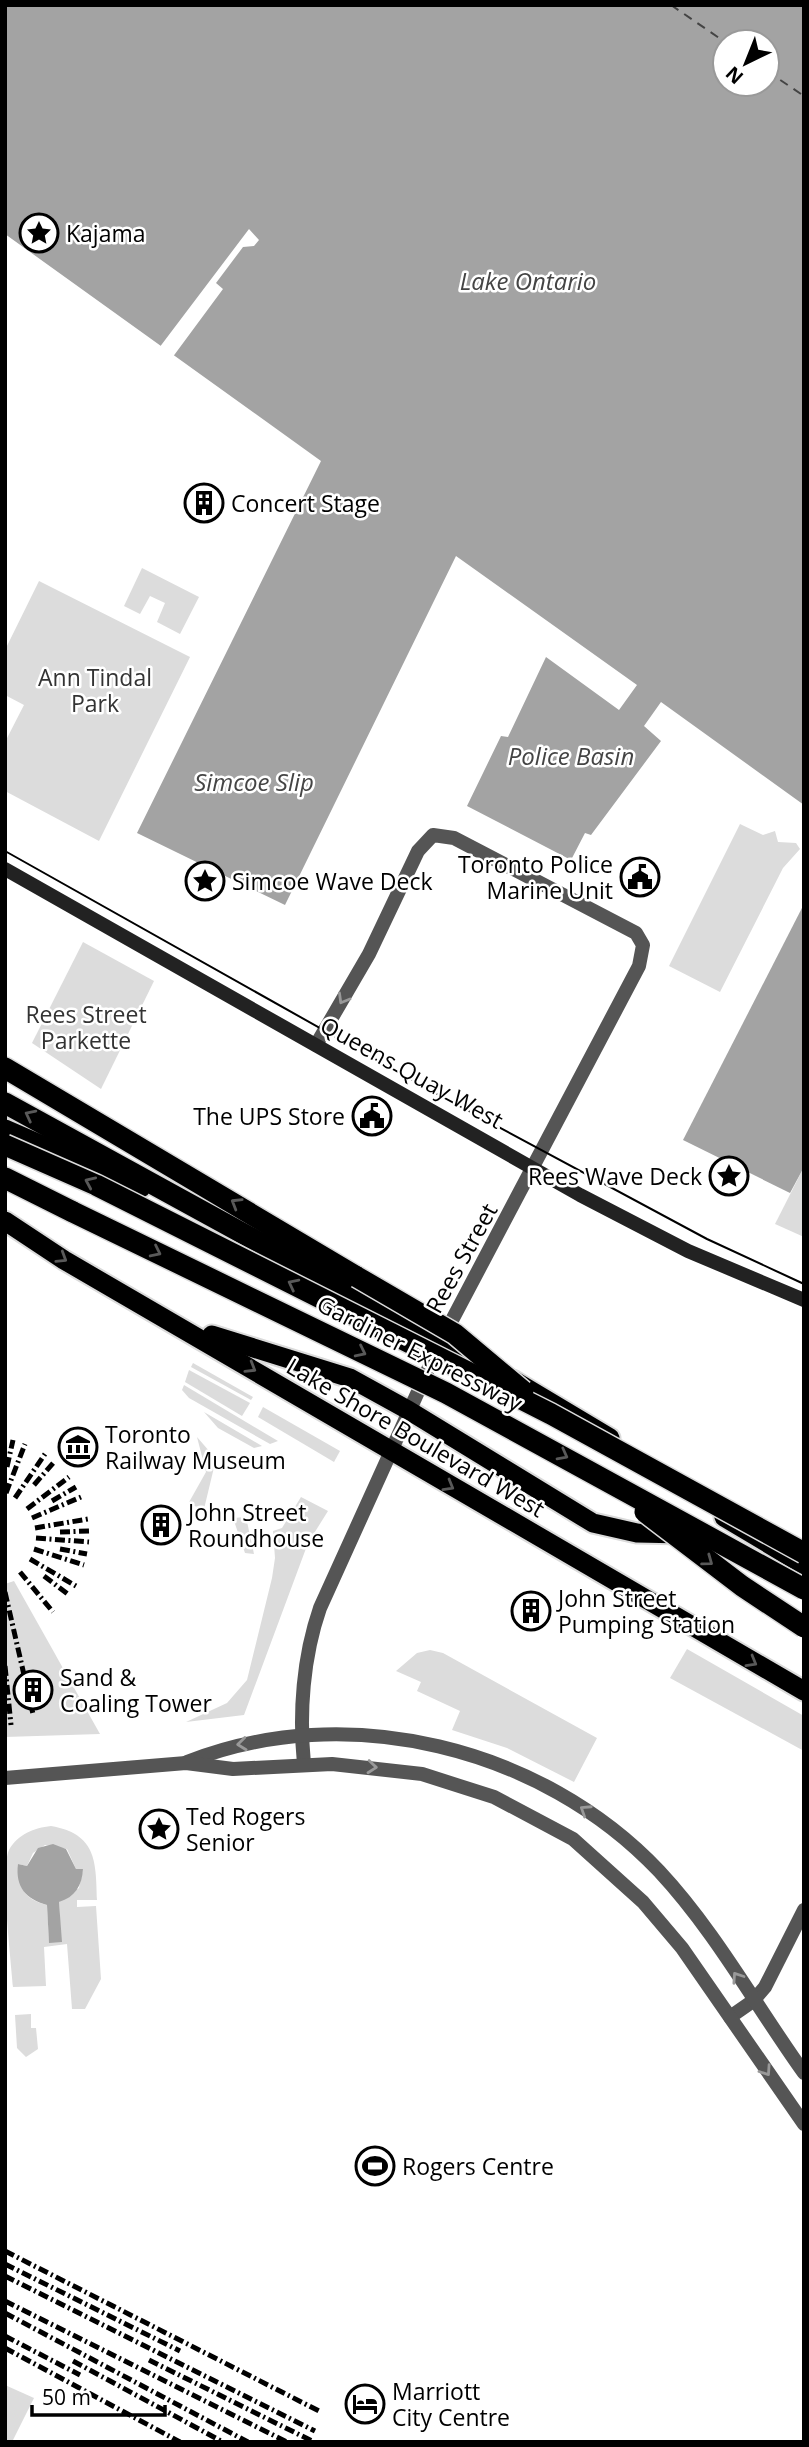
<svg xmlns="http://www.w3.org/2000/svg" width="809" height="2447" font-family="'Open Sans',sans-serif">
<rect width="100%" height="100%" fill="#fff"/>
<g fill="#dcdcdc" fill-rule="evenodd">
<path d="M142,568L199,597L180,634L157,622L165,603L150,596L140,614L124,606Z"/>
<path d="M39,581L190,657L99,841L5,791V742L24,705L5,695V650Z"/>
<path d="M740,824L763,835L775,831L778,842L796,843L800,849L783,868L720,992L669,966Z"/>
<path d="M83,942L154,981L101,1089L32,1043Z"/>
<path d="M804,1167V1237L775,1224Z"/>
<path d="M193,1363L253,1397L251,1400L191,1367Z"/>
<path d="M189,1370L250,1403L242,1416L185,1382Z"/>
<path d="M184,1385L278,1441L270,1444L189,1398L182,1390Z"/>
<path d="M263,1407L340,1451L334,1462L258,1417Z"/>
<path d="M204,1412L262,1446L254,1448L218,1428Z"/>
<path d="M197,1437L216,1459L204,1509L188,1504L206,1472Z"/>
<path d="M301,1497L328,1511L308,1543L244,1715L186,1722L227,1703L247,1680L272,1578L275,1558L273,1531L282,1528Z"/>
<path d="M246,1517L254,1554L245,1553L233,1518Z"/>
<path d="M14,1581L100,1734L5,1737V1584Z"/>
<path d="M687,1649L804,1716V1751L670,1678Z"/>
<path d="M430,1650L443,1653L597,1738L574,1782L507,1748L452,1730L460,1711L417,1691L421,1682L396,1671L417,1653Z"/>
<path d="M51,1826C96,1834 96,1860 97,1900H77V1907L96,1906L101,1979L85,2009H72L67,1944L44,1947L46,1986L13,1987C11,1959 0,1870 9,1850C18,1834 34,1828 51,1826ZM45,1845L67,1849L76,1869H83L79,1888L59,1902L61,1942H49L47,1905C23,1899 19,1887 18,1864L27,1866L33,1853Z"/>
<path d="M31,2014V2028H36L38,2049L26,2057L17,2048L15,2015Z"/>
<path d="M5,2385L34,2398L12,2442H5Z"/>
</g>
<g fill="#a3a3a3" fill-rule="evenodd">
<path d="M5,5H804V805L661,702L644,726L661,741L591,835L585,833L571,860L467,806L501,736L508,737L546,657L619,710L637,685L456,556L285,905L137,833L321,461L5,234ZM725,42H767V84H725Z"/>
<path d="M804,904V1167L790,1193L683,1140Z"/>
<path d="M53,1844L66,1849L76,1869H83C82,1886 75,1897 59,1902L62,1942L49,1943L47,1905C26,1899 15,1887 18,1864L27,1866L38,1848Z"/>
</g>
<path fill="#fff" d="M249,229L259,240L254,246L243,247L216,283L223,289L172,358L159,348Z"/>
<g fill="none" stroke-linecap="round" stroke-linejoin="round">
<g stroke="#444" stroke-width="2" stroke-dasharray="9 7" stroke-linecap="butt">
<path d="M671,5L725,42"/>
<path d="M767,71L804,96"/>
</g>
<defs>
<g id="trunk">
<path d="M5,1129L141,1188"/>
<path d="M5,1221L64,1260L804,1691"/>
<path d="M355,1296L480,1362"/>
<path d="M212,1335L350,1378L408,1410L593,1523L637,1533L683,1534"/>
<path d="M513,1380L610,1438"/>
<path d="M724,1517L804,1565"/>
</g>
<g id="motorway">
<path d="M5,1068L357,1277"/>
<path d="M5,1103L368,1302"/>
<path d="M5,1178L73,1212"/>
</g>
</defs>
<use href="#trunk" stroke="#dbdbdb" stroke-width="23"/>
<use href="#motorway" stroke="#dbdbdb" stroke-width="24"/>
<g stroke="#555" stroke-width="14">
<path d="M304,1764C299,1713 303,1657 320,1608L441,1341L639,966L643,945L636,933L454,838L433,835L418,851L369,954L316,1045"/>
<path d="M730,2017L753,2001L765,1987L804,1910"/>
</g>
<g stroke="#555" stroke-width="14">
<path d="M187,1762C346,1699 542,1747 659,1871C715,1931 756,2006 804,2073"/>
<path d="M5,1778L186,1763L233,1769L332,1764L422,1774L494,1797L573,1839L643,1902L682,1948L804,2124"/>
</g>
<path stroke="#222" stroke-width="14" d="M5,869L580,1195L688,1251L804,1300"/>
<use href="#trunk" stroke="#000" stroke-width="19"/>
<use href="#motorway" stroke="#000" stroke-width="21"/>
<path stroke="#000" stroke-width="2" d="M5,851L439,1095L707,1239L804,1284"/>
<g stroke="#000" stroke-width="5" stroke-dasharray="10 3.5 2 3.5" stroke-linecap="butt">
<path d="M7,1467L13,1440"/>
<path d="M34,1485L55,1461"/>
<path d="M6,1493L25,1444"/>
<path d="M15,1498L45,1454"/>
<path d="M52,1501L76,1487"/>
<path d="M27,1509L69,1477"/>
<path d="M32,1518L81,1497"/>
<path d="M35,1528L88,1519"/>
<path d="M60,1532L89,1531"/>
<path d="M36,1538L89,1542"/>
<path d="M34,1549L84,1565"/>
<path d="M60,1549L87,1554"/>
<path d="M30,1559L76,1586"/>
<path d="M20,1572L53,1612"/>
<path d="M44,1576L69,1595"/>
<path d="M5,1592L33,1714"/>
<path d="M5,1666L11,1725"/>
<path d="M5,2251L321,2412"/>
<path d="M5,2264L180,2351"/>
<path d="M5,2276L315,2431"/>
<path d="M5,2301L287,2442"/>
<path d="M5,2313L248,2442"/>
<path d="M5,2336L80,2375"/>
<path d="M5,2348L180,2442"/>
<path d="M149,2360L312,2441"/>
<path d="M73,2361L223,2442"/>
</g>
<defs>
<g id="motorway-bridge">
<path d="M5,1145L96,1185L551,1414L804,1553"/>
<path d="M73,1212L446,1393L804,1589"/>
<path d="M357,1277L455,1334L523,1391"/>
<path d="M645,1512L742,1586L804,1627"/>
</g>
</defs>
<use href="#motorway-bridge" stroke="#dbdbdb" stroke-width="24" stroke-linecap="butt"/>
<use href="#motorway-bridge" stroke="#000" stroke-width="21"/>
</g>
<defs><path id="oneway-chevron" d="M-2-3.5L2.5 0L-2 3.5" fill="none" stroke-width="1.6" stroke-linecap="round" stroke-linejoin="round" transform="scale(1.75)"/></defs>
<g stroke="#999">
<use href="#oneway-chevron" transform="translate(343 999) rotate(120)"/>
<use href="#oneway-chevron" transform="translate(242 1744) rotate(174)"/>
<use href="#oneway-chevron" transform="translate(372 1767) rotate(5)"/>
<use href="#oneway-chevron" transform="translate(585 1810) rotate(-147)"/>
<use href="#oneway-chevron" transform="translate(737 1977) rotate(-124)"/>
<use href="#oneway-chevron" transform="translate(766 2071) rotate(56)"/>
</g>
<g stroke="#595959">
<use href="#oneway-chevron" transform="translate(30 1115) rotate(-153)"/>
<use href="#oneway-chevron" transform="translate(90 1182) rotate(-156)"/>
<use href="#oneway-chevron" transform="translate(236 1203) rotate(-149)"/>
<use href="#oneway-chevron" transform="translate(156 1252) rotate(26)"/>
<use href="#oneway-chevron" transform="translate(62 1258) rotate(32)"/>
<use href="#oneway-chevron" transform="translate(293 1284) rotate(-153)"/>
<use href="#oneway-chevron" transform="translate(361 1352) rotate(26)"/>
<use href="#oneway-chevron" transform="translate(251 1368) rotate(31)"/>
<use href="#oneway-chevron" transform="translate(563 1455) rotate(28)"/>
<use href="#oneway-chevron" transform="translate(449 1486) rotate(30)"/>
<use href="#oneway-chevron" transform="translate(708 1561) rotate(36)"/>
<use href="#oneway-chevron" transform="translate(752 1662) rotate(30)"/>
</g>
<defs>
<symbol id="sight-ring" viewBox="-11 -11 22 22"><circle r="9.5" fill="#fff" stroke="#000" stroke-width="1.5"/><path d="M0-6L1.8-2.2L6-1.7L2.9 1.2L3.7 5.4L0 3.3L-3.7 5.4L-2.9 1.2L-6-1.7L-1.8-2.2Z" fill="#000"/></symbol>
<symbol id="building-ring" viewBox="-11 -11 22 22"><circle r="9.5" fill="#fff" stroke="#000" stroke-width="1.5"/><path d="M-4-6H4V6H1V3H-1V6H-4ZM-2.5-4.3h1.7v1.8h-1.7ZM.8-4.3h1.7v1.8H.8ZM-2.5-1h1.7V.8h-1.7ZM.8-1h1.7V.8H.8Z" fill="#000"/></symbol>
<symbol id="civic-ring" viewBox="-11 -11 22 22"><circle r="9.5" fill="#fff" stroke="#000" stroke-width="1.5"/><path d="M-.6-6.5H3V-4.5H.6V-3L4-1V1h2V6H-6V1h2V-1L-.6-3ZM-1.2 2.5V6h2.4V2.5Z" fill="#000"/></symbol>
<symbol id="museum-ring" viewBox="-11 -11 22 22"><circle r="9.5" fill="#fff" stroke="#000" stroke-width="1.5"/><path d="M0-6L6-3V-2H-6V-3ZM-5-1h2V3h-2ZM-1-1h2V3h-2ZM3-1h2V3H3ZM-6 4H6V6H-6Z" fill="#000"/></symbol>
<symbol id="stadium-ring" viewBox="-11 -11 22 22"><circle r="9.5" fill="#fff" stroke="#000" stroke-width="1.5"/><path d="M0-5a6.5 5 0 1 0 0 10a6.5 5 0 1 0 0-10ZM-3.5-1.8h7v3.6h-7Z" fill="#000"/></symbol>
<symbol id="hotel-ring" viewBox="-11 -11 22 22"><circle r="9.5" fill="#fff" stroke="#000" stroke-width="1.5"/><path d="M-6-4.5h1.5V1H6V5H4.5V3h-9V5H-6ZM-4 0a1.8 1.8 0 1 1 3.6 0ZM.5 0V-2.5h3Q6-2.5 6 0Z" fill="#000"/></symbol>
</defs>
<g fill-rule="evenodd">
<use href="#sight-ring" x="17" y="211" width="44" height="44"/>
<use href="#building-ring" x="182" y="481" width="44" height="44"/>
<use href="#civic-ring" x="618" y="855" width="44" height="44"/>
<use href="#sight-ring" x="183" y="859" width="44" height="44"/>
<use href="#civic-ring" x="350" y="1094" width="44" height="44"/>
<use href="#sight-ring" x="707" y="1154" width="44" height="44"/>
<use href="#museum-ring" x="56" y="1425" width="44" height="44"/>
<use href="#building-ring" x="139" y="1503" width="44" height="44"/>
<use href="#building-ring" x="509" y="1589" width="44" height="44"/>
<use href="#building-ring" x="11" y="1668" width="44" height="44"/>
<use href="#sight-ring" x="137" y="1807" width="44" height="44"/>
<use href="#stadium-ring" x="353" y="2144" width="44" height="44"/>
<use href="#hotel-ring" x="343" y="2382" width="44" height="44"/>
</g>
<g text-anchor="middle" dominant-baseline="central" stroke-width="5" stroke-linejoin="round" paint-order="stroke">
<g font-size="23" fill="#000" stroke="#fff" text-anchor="start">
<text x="66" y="233">Kajama</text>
<text x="231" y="503">Concert Stage</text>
<text x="613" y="864" text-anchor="end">Toronto Police<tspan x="613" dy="26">Marine Unit</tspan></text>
<text x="232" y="881">Simcoe Wave Deck</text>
<text x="345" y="1116" text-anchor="end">The UPS Store</text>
<text x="702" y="1176" text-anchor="end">Rees Wave Deck</text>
<text x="105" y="1434">Toronto<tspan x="105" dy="26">Railway Museum</tspan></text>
<text x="188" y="1512">John Street<tspan x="188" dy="26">Roundhouse</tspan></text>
<text x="558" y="1598">John Street<tspan x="558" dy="26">Pumping Station</tspan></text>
<text x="60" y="1677">Sand &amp;<tspan x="60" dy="26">Coaling Tower</tspan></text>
<text x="186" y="1816">Ted Rogers<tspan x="186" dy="26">Senior</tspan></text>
<text x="402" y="2166">Rogers Centre</text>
<text x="392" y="2391">Marriott<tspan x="392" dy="26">City Centre</tspan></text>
</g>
<g font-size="23" fill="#333" stroke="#fff">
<text x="95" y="677">Ann Tindal<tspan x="95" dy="26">Park</tspan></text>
<text x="86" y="1014">Rees Street<tspan x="86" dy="26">Parkette</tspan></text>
</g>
<g font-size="23" fill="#000" stroke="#fff">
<text transform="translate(412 1072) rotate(29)">Queens Quay West</text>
<text transform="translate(461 1258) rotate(-61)">Rees Street</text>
<text transform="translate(420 1353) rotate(27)">Gardiner Expressway</text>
<text transform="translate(416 1437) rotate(30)">Lake Shore Boulevard West</text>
</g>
<g font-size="24" font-style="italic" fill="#444" stroke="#fff">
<text x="528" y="280">Lake Ontario</text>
<text x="571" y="755">Police Basin</text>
<text x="254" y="781">Simcoe Slip</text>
</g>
</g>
<rect width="809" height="2447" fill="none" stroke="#000000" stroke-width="14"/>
<g transform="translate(746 63) rotate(223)"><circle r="33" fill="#ffffff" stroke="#999999" stroke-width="2"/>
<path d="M0-5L12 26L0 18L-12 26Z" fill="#000000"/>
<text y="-10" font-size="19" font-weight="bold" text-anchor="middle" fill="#000000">N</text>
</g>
<path d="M32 2405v10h133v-10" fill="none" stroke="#000000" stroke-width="3.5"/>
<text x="42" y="2405" font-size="21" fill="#000000" stroke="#ffffff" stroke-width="5" paint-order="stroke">50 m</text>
</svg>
